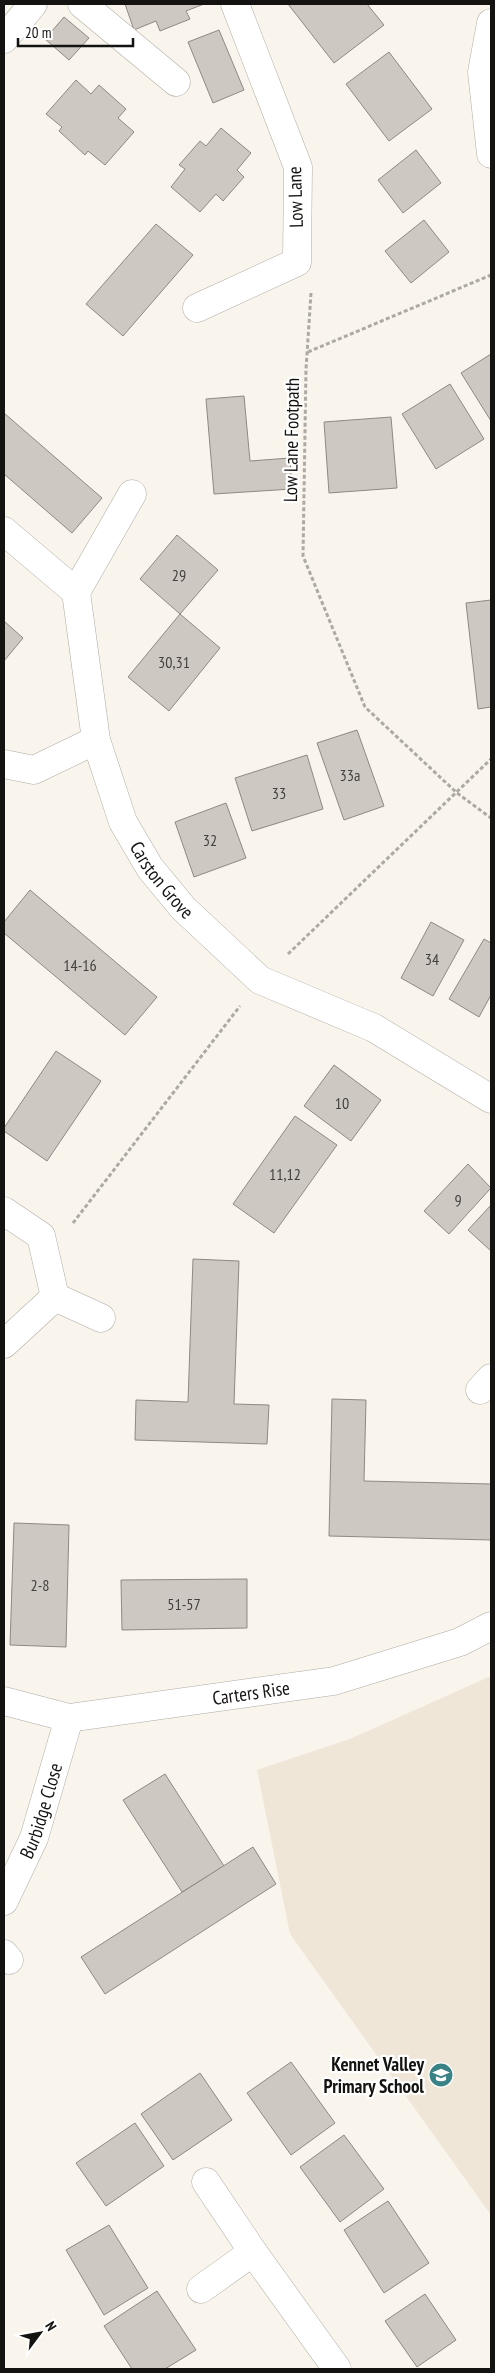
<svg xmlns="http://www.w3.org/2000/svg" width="495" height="2373" font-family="'PT Sans Narrow',sans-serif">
<rect width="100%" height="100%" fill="#f9f4ec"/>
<path fill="#f0e6d8" d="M491,1676V2215L290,1934L257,1770L350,1739Z"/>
<g fill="#cdc8c1" stroke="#8e8982">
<path d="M125,4H204L186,11L190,19L160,31L156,21L134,30Z"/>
<path d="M288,4H367L384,25L334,63Z"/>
<path d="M64,17L89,38L69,60L45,39Z"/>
<path d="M219,30L244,90L213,103L188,42Z"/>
<path d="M389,52L432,109L389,141L346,84Z"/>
<path d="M76,80L91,94L99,85L126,109L118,118L134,132L105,165L88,151L85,155L59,131L62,127L46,114Z"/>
<path d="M221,128L251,153L237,170L244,177L223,201L216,194L200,212L171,187L185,169L179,165L200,141L206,146Z"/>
<path d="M416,150L441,183L403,213L378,180Z"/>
<path d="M424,220L449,252L411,283L385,251Z"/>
<path d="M156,224L193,255L123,336L86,304Z"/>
<path d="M491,354V421L461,373Z"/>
<path d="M450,384L484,439L436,469L402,414Z"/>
<path d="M244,396L250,461L290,458L292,489L214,494L206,399Z"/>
<path d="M4,413L102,498L72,533L4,474Z"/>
<path d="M391,417L397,488L329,493L324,422Z"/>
<path d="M177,535L218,570L180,614L140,579Z"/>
<path d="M491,600V707L478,709L466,603Z"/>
<path d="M180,614L220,648L169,711L128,677Z"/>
<path d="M4,621L23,638L4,661Z"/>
<path d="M357,730L384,806L344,820L317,743Z"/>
<path d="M307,755L323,809L252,831L235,778Z"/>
<path d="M226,803L246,858L194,877L175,822Z"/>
<path d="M30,890L157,997L125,1035L4,933V922Z"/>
<path d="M431,922L464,940L433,996L401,978Z"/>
<path d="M484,939L491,943V995L479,1017L449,999Z"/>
<path d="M56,1051L101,1081L47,1161L4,1131V1128Z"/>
<path d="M334,1065L381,1100L351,1141L304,1106Z"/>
<path d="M295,1116L337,1145L274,1233L233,1204Z"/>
<path d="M468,1164L491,1188L449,1234L424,1211Z"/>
<path d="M491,1205V1251L468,1230Z"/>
<path d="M193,1259L239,1261L234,1404L269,1405L267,1444L135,1440L136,1400L188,1402Z"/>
<path d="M332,1399L366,1400L364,1481L491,1484V1540L329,1536Z"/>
<path d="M14,1523L69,1525L66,1647L10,1645Z"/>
<path d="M247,1579V1628L122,1630L121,1580Z"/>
<path d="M165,1774L224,1866L182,1892L123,1800Z"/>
<path d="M253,1847L276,1884L105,1994L81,1957Z"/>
<path d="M291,2062L335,2123L291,2155L247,2093Z"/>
<path d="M200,2073L232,2120L173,2160L141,2114Z"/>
<path d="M135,2123L164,2166L106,2206L76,2163Z"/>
<path d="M344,2135L384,2189L340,2222L300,2167Z"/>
<path d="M388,2201L429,2263L384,2293L344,2230Z"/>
<path d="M109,2225L148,2288L104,2315L66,2250Z"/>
<path d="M157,2291L196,2350L165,2369H132L104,2326Z"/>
<path d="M425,2294L456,2340L417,2367L385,2321Z"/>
</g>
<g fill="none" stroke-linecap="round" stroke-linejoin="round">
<defs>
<g id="minor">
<path d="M82,4L176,82"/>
<path d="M491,23L482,72L491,154"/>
<path d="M4,39L33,4"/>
<path d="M197,308L297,262L298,167L235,4"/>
<path id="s1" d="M4,531L76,592L96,740L123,822L150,868L183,908L260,980L374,1028L491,1099"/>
<path d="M76,592L132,494"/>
<path d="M4,764L34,770L96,740"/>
<path d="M4,1211L41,1236L55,1297L101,1318"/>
<path d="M4,1344L55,1297"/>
<path d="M480,1390L491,1378"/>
<path id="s2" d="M4,1701L69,1718L334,1681L460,1642L491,1626"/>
<path id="s3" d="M4,1901L34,1838L69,1718"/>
<path d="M4,1954L9,1960"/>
<path d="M206,2182L253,2252L337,2369"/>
<path d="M201,2289L253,2252"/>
</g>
</defs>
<use href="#minor" stroke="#b0aca5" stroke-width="29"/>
<g stroke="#ada9a3" stroke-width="3" stroke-dasharray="4 2.5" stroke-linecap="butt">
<path d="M311,293L306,369L303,556L365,707L457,793L491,818"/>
<path d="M308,352L491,275"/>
<path d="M288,954L491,759"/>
<path d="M73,1223L240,1006"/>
</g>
<use href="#minor" stroke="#fff" stroke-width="28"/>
</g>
<defs>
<symbol id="school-disc" viewBox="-11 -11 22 22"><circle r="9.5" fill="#398286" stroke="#fff"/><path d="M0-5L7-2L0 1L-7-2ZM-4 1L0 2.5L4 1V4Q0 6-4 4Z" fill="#fff"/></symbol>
</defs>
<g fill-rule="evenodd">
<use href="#school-disc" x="427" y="2061" width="28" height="28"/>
</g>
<g text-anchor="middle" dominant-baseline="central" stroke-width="4.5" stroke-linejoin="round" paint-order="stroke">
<g font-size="16" fill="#43403d">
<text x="179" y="575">29</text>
<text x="174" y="662">30,31</text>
<text x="350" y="775">33a</text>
<text x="279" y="793">33</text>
<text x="210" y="840">32</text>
<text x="432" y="959">34</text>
<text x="80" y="965">14-16</text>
<text x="342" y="1103">10</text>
<text x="285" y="1174">11,12</text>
<text x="458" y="1200">9</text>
<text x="40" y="1585">2-8</text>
<text x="184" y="1604">51-57</text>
</g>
<g font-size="19" fill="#151311" stroke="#fff">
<text transform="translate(295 197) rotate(-92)">Low Lane</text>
<text transform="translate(291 440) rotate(-89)">Low Lane Footpath</text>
<text stroke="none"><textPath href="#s1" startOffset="400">Carston Grove</textPath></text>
<text stroke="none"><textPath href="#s2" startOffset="251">Carters Rise</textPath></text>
<text stroke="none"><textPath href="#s3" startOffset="98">Burbidge Close</textPath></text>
</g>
<g font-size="19" font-weight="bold" fill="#151311" stroke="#fff" text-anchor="end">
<text x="424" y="2064">Kennet Valley<tspan x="424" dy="22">Primary School</tspan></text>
</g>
</g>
<rect width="495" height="2373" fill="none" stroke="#151311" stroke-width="10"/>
<g transform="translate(40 2333) rotate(58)" stroke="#ffffff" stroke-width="4" paint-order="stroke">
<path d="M0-4L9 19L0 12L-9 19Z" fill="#151311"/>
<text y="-8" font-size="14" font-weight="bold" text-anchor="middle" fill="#151311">N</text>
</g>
<path d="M18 38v8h115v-8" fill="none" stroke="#151311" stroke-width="2.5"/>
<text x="25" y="38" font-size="15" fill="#151311" stroke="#ffffff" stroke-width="4" paint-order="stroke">20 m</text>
</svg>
